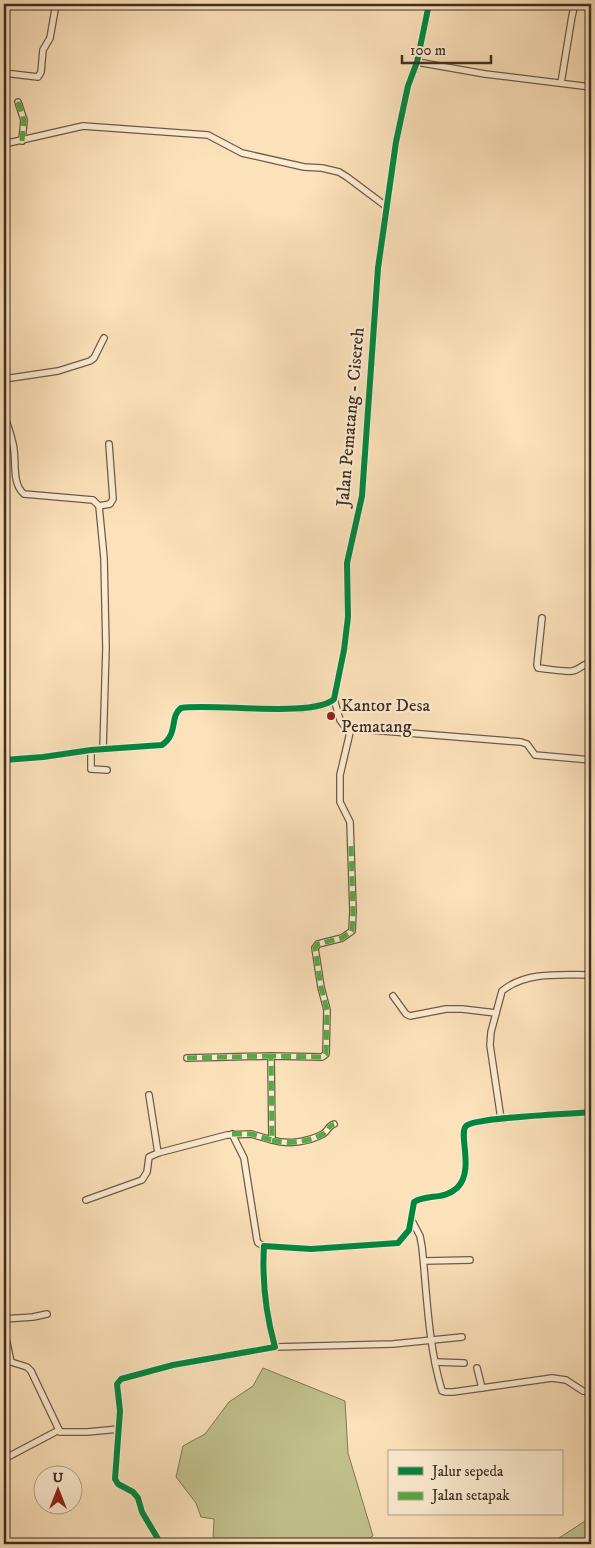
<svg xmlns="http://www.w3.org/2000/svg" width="595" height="1548" font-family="'IM FELL DW Pica',serif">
<rect width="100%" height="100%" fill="#fce2ba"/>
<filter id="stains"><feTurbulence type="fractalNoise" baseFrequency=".004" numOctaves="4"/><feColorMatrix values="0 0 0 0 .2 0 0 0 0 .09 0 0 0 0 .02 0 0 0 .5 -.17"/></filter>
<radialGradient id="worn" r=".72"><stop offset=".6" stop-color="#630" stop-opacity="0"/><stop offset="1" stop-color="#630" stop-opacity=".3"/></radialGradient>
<g fill="#c2c28d" stroke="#807858">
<path d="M263,1368L345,1401L348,1453L373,1536L359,1544H211L213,1541L214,1519L201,1517L196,1503L176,1477L183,1446L205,1434L229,1402L253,1386Z"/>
<path d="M591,1517V1544H550Z"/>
</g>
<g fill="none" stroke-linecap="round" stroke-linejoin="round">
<defs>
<g id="street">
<path d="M417,62L485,74L591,87"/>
<path d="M4,73L38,77L41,72L43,50L50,38L56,4"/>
<path d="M561,83L572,16L575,4"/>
<path d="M18,102L24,120L22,141"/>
<path d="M4,144L83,126L208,135L242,153L304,167L322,168L339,172L347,177L387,207"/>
<path d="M4,379L58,371L90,361L94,358L104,338"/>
<path d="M4,414C7,424 11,434 13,444C17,460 11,483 24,494L93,500L99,506L104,558L106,648L103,749"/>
<path d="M99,506L110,504L113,499L109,444"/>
<path d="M542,618L537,665L538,668C549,669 562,672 572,671C580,670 583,663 591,663"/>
<path d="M334,699L340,720L346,728L521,742L527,744L535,755L591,760"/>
<path d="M91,750V769L107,770"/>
<path d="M4,760L43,757L91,750L162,745C179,733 169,717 181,708C213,703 314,718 334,699L344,650L348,617L347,563L362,496L378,268L396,142L408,86L417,62L429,4"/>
<path d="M393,996L406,1014L410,1016L446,1009H462L496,1013"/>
<path d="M187,1058L271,1056"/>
<path d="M149,1095L158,1153"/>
<path d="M501,1119L490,1045L491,1032L502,991C526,971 562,975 591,975"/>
<path d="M232,1134L244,1158L257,1240L258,1243L264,1246"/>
<path d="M272,1140C288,1145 308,1142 323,1134C328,1131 328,1126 334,1124"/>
<path d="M86,1200L142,1180L147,1172L149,1157L158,1153L227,1135L251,1134L272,1140L271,1056L322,1057L326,1054L327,1010L321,987L315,948L318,944L342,938L352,931L353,911L350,822L340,802V775L351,728"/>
<path d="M411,1219L420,1236L422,1247C427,1294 428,1345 442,1391L445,1392H453L552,1378L566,1380L583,1391L591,1392"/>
<path d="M424,1261L470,1260"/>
<path d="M4,1319L33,1317L47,1314"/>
<path d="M4,1329L11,1362L27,1367L31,1371L60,1432H87L119,1429"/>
<path d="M275,1347L393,1344L462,1337"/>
<path d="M435,1362L464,1363"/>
<path d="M477,1368L482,1388"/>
<path d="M4,1459L59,1430"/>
<path d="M161,1544L142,1512L138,1498L133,1492L118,1484L115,1479L120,1411L117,1384L121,1379L173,1365L275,1347C266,1315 262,1279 264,1246L311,1249L398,1243L409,1230L414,1202C427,1194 444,1200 457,1188C475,1171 458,1134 466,1126C476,1117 572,1114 591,1112"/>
</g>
</defs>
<use href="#street" stroke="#6e5a49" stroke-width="8"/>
<use href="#street" stroke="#fdecd2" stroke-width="5.5"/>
<g stroke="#55ab43" stroke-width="5" stroke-dasharray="10 5" stroke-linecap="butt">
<path d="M18,102L24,120L22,141"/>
<path d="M187,1058L271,1056"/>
<path d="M232,1134H251L272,1140L271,1056L322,1057L326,1054L327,1010L321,987L315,948L318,944L342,938L352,931L353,911L351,845"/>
<path d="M272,1140C288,1145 308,1142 323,1134C328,1131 328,1126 334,1124"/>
</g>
<defs>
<g id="cycleway">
<path d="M4,760L43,757L91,750L162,745C179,733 169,717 181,708C213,703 314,718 334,699L344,650L348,617L347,563L362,496L378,268L396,142L408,86L417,62L429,4"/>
<path d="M161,1544L142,1512L138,1498L133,1492L118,1484L115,1479L120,1411L117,1384L121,1379L173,1365L275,1347C266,1315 262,1279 264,1246L311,1249L398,1243L409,1230L414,1202C427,1194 444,1200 457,1188C475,1171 458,1134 466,1126C476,1117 572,1114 591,1112"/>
</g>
</defs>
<use href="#cycleway" stroke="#fdecd2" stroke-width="9"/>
<use href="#cycleway" stroke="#00873e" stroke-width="6"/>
</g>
<circle fill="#8f2418" stroke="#fdecd2" stroke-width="2" cx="331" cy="716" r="5"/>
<g text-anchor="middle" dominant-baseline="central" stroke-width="4.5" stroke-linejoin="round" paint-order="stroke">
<g font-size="18" fill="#3e2d23" stroke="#fdecd2">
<text transform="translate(351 417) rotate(-85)">Jalan Pematang - Cisereh</text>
</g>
<g font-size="18" fill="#3e2d23" stroke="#fdecd2" text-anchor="start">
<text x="341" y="706">Kantor Desa<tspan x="341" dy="21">Pematang</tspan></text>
</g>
</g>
<rect width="595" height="1548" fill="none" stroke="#fce2ba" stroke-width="20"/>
<rect x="5" y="5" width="585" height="1538" fill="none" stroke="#3e2d23" stroke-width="2.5"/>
<rect x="10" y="10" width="575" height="1528" fill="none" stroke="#3e2d23"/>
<rect x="388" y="1450" width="175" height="65" fill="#fdecd2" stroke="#b1a08c"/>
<rect x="398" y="1467" width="25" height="8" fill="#00873e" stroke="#b1a08c"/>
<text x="432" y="1476" font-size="15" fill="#3e2d23">Jalur sepeda</text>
<rect x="398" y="1492" width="25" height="8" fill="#55ab43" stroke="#b1a08c"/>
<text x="432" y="1500" font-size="15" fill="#3e2d23">Jalan setapak</text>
<g transform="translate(58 1490)"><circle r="24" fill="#fdecd2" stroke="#b1a08c"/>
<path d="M0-4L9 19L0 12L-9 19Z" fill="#8f2418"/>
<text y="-8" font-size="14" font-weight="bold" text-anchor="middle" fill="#3e2d23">U</text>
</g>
<path d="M402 55v8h89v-8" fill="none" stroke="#3e2d23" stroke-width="2.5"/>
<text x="410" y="55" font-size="15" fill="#3e2d23" stroke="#fdecd2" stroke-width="4" paint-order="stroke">100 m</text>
<rect width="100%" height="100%" filter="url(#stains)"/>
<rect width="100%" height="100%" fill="url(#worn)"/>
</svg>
